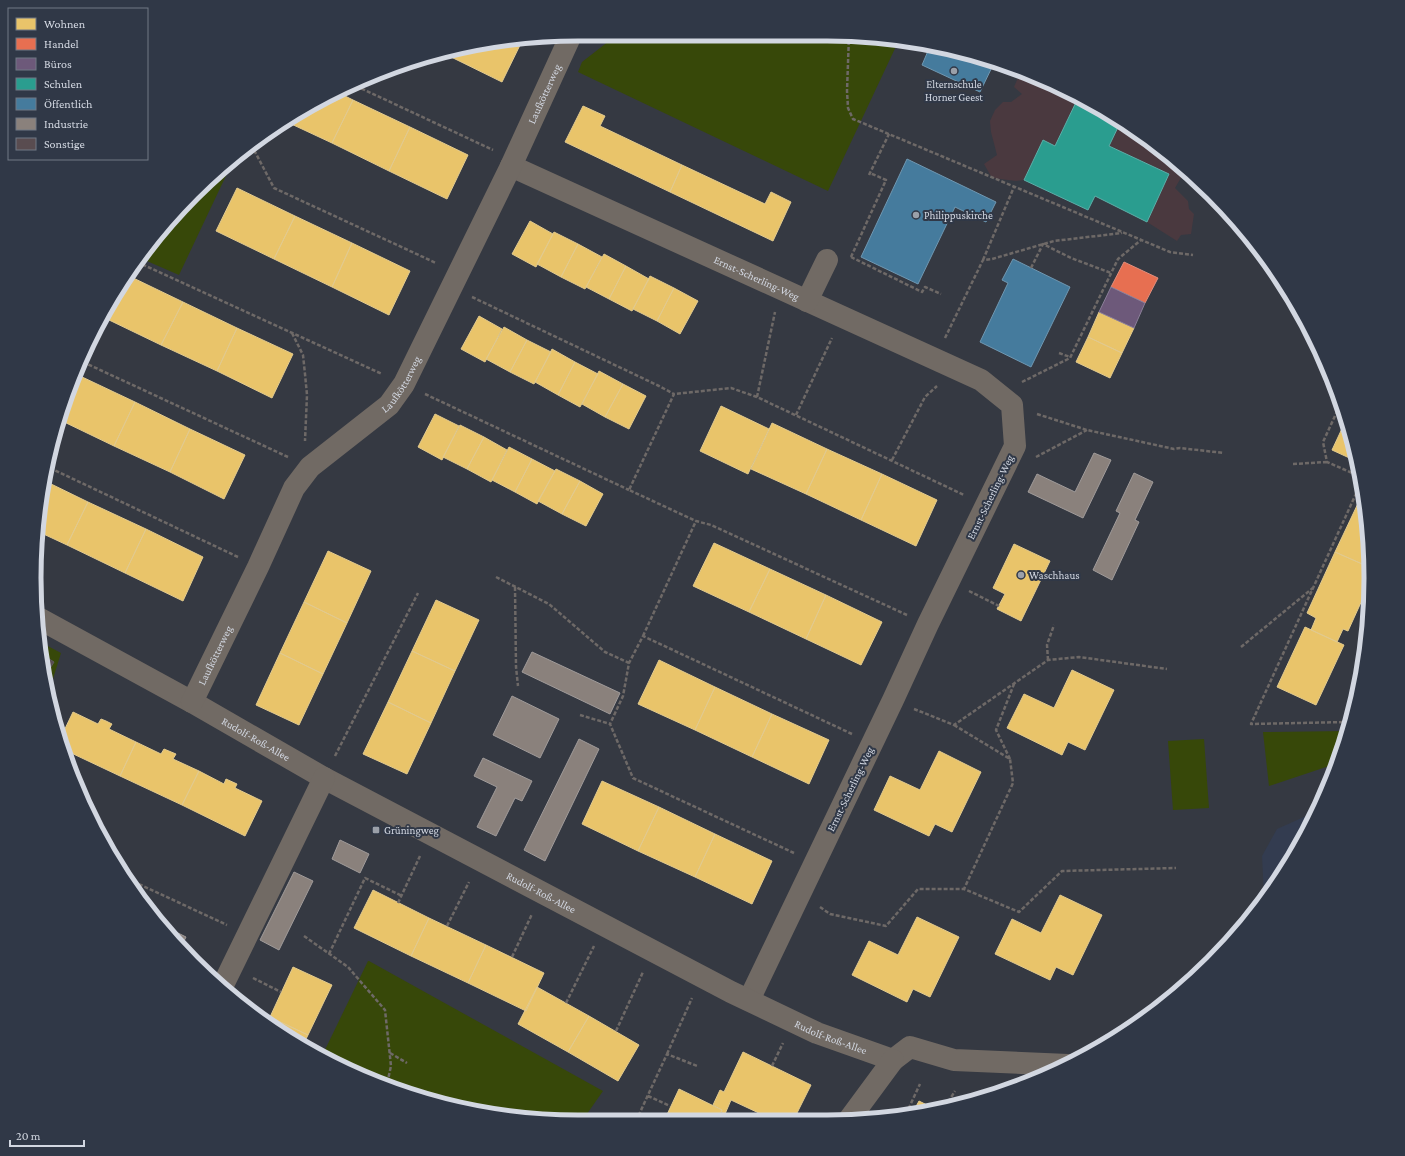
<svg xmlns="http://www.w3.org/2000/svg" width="1405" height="1156" font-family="'Crimson Pro',serif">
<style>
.built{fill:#333c50}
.education{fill:#4a393f}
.green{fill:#374809}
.homes{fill:#e9c46a;stroke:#e2ca8e}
.shops{fill:#e76f51;stroke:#e18e7c}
.offices{fill:#6d597a;stroke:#8b7f99}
.schools{fill:#2a9d8f;stroke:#5caea8}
.public{fill:#457b9d;stroke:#6f97b1}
.industry{fill:#8a817c;stroke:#a09b9a}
.building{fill:#594c50;stroke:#5e5b5e}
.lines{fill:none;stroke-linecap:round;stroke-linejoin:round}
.path{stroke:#6e6967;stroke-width:2.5;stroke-dasharray:4 2;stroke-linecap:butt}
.minor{stroke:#716a64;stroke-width:22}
.poi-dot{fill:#9ba0a9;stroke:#303847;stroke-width:1.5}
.labels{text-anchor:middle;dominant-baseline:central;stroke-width:4;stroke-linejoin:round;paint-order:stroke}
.poi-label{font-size:11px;fill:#d2d7e1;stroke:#303847;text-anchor:start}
.street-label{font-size:11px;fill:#d2d7e1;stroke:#303847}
.rim{fill:none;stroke:#d2d7e1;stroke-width:5}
</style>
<rect width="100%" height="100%" fill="#353942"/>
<!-- built -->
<path class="built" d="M 1315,812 L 1298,850 L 1264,897 L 1262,856 L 1277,829 Z"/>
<!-- education -->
<path class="education" d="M 1021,71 L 1035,75 L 1078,98 L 1055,146 L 1044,141 L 1024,180 L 1016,181 L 992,178 L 984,164 L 997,155 L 991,132 L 990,121 L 995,110 L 1003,102 L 1011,102 L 1022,94 L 1014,87 Z
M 1121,121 L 1129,126 L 1185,171 L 1175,188 L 1188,201 L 1189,209 L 1194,214 L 1191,234 L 1181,235 L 1177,241 L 1147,222 L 1169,174 L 1109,146 Z"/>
<!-- green -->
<path class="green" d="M 618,34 L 863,35 L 899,40 L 828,191 L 578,72 L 582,62 Z
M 232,163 L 179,275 L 140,258 L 193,193 Z
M 42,643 L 61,653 L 48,695 L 44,684 Z
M 1347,731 L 1342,753 L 1338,763 L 1269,786 L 1263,732 Z
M 1204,739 L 1209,808 L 1173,810 L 1168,741 Z
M 368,961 L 369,961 L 603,1091 L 582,1121 L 543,1121 L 437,1104 L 338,1066 L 322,1056 Z"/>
<!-- homes -->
<path class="homes" d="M 522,41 L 502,82 L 445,54 L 446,51 Z
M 339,93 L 353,100 L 332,143 L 287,122 L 306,107 Z
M 353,100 L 410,127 L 389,171 L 332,143 Z
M 583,106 L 605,116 L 600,126 L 682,165 L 670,192 L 565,142 Z
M 410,127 L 468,155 L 447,199 L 389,171 Z
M 682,165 L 765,204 L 771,192 L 791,202 L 773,241 L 670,192 Z
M 237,188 L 295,216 L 274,259 L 216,231 Z
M 295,216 L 352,243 L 332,287 L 274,259 Z
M 530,221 L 553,234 L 536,267 L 512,254 Z
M 554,232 L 578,244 L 561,277 L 537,264 Z
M 352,243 L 410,271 L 389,315 L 332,287 Z
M 578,244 L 602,257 L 585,289 L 561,277 Z
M 604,254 L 626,266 L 609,299 L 586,287 Z
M 626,266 L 649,279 L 632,311 L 609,299 Z
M 127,275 L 183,302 L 161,345 L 107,319 Z
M 650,276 L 674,288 L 657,321 L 633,309 Z
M 674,288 L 698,301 L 680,334 L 657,321 Z
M 183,302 L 237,328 L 217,371 L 161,345 Z
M 1099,312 L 1134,328 L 1122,353 L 1088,337 Z
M 479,316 L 502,329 L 485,362 L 461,349 Z
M 504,327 L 527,340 L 510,372 L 486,359 Z
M 237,328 L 293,354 L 272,398 L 217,371 Z
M 1088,337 L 1122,353 L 1110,378 L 1076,362 Z
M 527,340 L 551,352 L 534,384 L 510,372 Z
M 552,349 L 575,362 L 558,395 L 535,382 Z
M 575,362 L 598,374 L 580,407 L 558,395 Z
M 599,371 L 623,384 L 605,417 L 582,404 Z
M 80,376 L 135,402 L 114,446 L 60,420 Z
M 623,384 L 646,396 L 629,429 L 605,417 Z
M 135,402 L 190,429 L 170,472 L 114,446 Z
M 721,406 L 769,429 L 748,474 L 700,451 Z
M 435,414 L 459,426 L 442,460 L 418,447 Z
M 1346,420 L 1353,437 L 1356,461 L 1332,450 Z
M 772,423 L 827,449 L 806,494 L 751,469 Z
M 460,425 L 484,437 L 467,469 L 443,457 Z
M 190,429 L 245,455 L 224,499 L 170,472 Z
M 484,437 L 507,450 L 491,482 L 467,469 Z
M 509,447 L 532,459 L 515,492 L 492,480 Z
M 827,449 L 882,474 L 861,520 L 806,494 Z
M 532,459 L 555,471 L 537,504 L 515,492 Z
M 556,469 L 580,481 L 562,514 L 538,501 Z
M 882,474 L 937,500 L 916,546 L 861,520 Z
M 580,481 L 603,494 L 586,526 L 562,514 Z
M 47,482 L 88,502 L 67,545 L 37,531 Z
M 1362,495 L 1370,543 L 1369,567 L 1335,552 Z
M 88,502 L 146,529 L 125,573 L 67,545 Z
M 146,529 L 203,557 L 183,601 L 125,573 Z
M 714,543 L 770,569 L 749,612 L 693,586 Z
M 1014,544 L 1050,561 L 1021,621 L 997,609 L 1005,594 L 993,588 Z
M 328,551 L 371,571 L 347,623 L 304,602 Z
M 1335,552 L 1369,567 L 1368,587 L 1348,631 L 1343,629 L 1337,642 L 1311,630 L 1316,618 L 1307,613 Z
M 770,569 L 826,595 L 806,639 L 749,612 Z
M 826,595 L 882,622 L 861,665 L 806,639 Z
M 436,600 L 479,620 L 455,671 L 412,651 Z
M 304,602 L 347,623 L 323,674 L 280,653 Z
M 1305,627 L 1344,645 L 1316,705 L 1277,687 Z
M 412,651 L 455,671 L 431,723 L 388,702 Z
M 280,653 L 323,674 L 299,725 L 256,705 Z
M 659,660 L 715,687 L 695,730 L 638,704 Z
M 1072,670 L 1114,690 L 1085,750 L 1068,742 L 1062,755 L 1007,728 L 1024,694 L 1054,708 Z
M 715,687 L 772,714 L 752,757 L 695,730 Z
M 388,702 L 431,723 L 407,774 L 363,754 Z
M 73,712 L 98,724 L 101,719 L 106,721 L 112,724 L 109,729 L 136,742 L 120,776 L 67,751 L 62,735 Z
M 772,714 L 829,740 L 809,784 L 752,757 Z
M 136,742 L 161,754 L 164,749 L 176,754 L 173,759 L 199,771 L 182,805 L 120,776 Z
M 939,751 L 981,772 L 952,832 L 935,824 L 929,836 L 874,810 L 890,776 L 920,790 Z
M 199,771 L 224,784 L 226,779 L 237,784 L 235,788 L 262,801 L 245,836 L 182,805 Z
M 602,781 L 659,807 L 638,851 L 582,824 Z
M 659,807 L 715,834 L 695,877 L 638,851 Z
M 715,834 L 772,861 L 752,904 L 695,877 Z
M 373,890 L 429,918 L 411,956 L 354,928 Z
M 1060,895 L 1102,915 L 1073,975 L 1056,967 L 1050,980 L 995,954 L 1012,919 L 1041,933 Z
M 917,917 L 959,937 L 930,997 L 913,989 L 907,1002 L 852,975 L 869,941 L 898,955 Z
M 429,918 L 486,945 L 468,983 L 411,956 Z
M 486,945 L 544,973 L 526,1011 L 468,983 Z
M 293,967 L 332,985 L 308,1035 L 270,1017 Z
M 537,987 L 589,1016 L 568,1052 L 518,1024 Z
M 589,1016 L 639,1045 L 618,1081 L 568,1052 Z
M 270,1017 L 308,1035 L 303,1045 L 267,1022 Z
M 743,1052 L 811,1085 L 793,1121 L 776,1121 L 731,1100 L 725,1114 L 721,1112 L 722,1110 L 713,1105 L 720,1090 L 724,1092 Z
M 679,1089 L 722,1110 L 717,1121 L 664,1121 Z
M 919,1101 L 935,1109 L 913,1112 Z"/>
<!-- shops -->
<path class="shops" d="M 1124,262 L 1158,278 L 1145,303 L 1111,287 Z"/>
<!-- offices -->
<path class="offices" d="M 1111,287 L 1145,303 L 1134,328 L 1099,312 Z"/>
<!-- schools -->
<path class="schools" d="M 1078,98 L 1121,121 L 1109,146 L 1169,174 L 1147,222 L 1095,196 L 1088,210 L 1024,180 L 1043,140 L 1055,146 Z"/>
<!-- public -->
<path class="public" d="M 931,44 L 952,53 L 953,51 L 994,63 L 980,92 L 922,65 Z
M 907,159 L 996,202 L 986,222 L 955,207 L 918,284 L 861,257 Z
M 1013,259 L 1070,287 L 1031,367 L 980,342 L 1008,283 L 1002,280 Z"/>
<!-- industry -->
<path class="industry" d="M 1094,453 L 1111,460 L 1083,518 L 1028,492 L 1037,474 L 1075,492 Z
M 1134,473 L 1153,482 L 1135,520 L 1139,522 L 1112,580 L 1093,570 L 1120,513 L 1116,511 Z
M 532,652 L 620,693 L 610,714 L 522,672 Z
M 512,696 L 559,719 L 540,758 L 493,735 Z
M 579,739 L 599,749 L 545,861 L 524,850 Z
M 483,758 L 532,781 L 522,801 L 515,798 L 496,836 L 477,827 L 497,787 L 474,776 Z
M 340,840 L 369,854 L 360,873 L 332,859 Z
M 294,872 L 313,881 L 279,950 L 260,940 Z
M 168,928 L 186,937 L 182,945 L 167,930 Z"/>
<!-- building -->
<path class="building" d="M 43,655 L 54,662 L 44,678 Z"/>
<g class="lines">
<!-- path -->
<path class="path" d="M 849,35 L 847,91 L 848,108 L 853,119 L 1170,252 L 1193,255
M 356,86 L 493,150
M 245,153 L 253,148 L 274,188 L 436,263
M 869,175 L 889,134
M 851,257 L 886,180 L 870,173
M 851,257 L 922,292 L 925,287 L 941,294
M 983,260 L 1014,187
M 137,262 L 382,374
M 1031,268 L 1043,244 L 1071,258 L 1111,273
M 472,297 L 659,386 L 674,394
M 292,333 L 303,355 L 305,374 L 307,395 L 305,441
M 945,338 L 983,260 L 992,259 L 1054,241 L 1122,233
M 1059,353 L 1070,357
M 83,362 L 288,457
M 1022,382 L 1070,358 L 1118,259 L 1141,240
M 425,394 L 629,490
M 757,397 L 775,312
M 1340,405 L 1323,442 L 1327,462 L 1359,476
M 1037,414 L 1087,430 L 1174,449 L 1180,448 L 1224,453
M 796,415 L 832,338
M 1036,457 L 1087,430
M 892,460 L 925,397 L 937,386
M 1293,464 L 1327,462
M 50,468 L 238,557
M 496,577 L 549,604 L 605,652 L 629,663
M 515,587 L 516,667 L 518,686
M 969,591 L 999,606
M 907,615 L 711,525 L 696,521 L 629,490 L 674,394 L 731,388 L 757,397 L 964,495
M 643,636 L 696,521
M 1241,647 L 1314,587
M 1048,660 L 1047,645 L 1054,625
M 914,709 L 954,725 L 1048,660 L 1079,657 L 1167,669
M 580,715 L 610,724
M 1349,722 L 1251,724 L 1360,485
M 954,725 L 1010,759 L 1013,783 L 964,889 L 1019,912 L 1062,871 L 1176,868
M 335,756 L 418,593
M 1010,759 L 996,730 L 1014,684
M 794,853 L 633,778 L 610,724 L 623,696 L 629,663 L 643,636 L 852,734
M 128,879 L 227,925
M 398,903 L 420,856
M 820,907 L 830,914 L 886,926 L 918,889 L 964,889
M 447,926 L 469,882
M 304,936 L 348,967 L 385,1010 L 391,1066 L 387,1084
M 329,954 L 365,878 L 402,896
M 512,957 L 532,914
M 253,978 L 281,992
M 566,1003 L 594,946
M 616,1031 L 643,972
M 390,1053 L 407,1063
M 667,1054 L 692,998
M 772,1066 L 783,1043
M 648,1096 L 670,1106
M 945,1107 L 955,1091
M 906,1114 L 920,1084
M 636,1121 L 667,1054 L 697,1066"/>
<!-- minor -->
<g class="minor">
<path id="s1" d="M 511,166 L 981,380 L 1012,405 L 1015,446 L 928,624 L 893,700 L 749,1000"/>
<path d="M 807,301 L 827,260"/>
<path id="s2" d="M 40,619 L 192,702 L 324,778 L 731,992 L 817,1033 L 893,1060 L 910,1047 L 954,1060 L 1068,1065"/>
<path id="s3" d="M 192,702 L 258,567 L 294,488 L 310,467 L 389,405 L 404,384 L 511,166 L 571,35"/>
<path d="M 223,985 L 324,778"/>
<path d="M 848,1121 L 893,1060"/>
</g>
</g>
<!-- markers -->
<g class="poi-dot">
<circle cx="954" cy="71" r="4"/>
<circle cx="916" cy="215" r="4"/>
<circle cx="1021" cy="575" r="4"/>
<rect x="372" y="826" width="8" height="8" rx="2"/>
</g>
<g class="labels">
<!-- poi labels -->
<g class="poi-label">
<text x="954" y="84" text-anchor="middle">Elternschule<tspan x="954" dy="13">Horner Geest</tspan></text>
<text x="924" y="215">Philippuskirche</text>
<text x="1029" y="575">Waschhaus</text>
<text x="384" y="830">Grüningweg</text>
</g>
<!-- street labels -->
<g class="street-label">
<text stroke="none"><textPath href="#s3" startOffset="712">Laufkötterweg</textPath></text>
<text stroke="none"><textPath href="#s1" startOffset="270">Ernst-Scherling-Weg</textPath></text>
<text stroke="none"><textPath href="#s3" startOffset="388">Laufkötterweg</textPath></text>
<text transform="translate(990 497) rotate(-64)">Ernst-Scherling-Weg</text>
<text stroke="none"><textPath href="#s3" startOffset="52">Laufkötterweg</textPath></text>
<text stroke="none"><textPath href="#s2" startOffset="247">Rudolf-Roß-Allee</textPath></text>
<text transform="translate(850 789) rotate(-64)">Ernst-Scherling-Weg</text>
<text stroke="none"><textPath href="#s2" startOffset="571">Rudolf-Roß-Allee</textPath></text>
<text stroke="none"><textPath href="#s2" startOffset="895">Rudolf-Roß-Allee</textPath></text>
</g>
</g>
<!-- crop -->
<path d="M0 0H1405V1156H0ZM578 41H827A537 537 0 0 1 1364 578V578A537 537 0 0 1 827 1115H578A537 537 0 0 1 41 578V578A537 537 0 0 1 578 41Z" fill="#303847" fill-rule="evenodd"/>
<path class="rim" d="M578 41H827A537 537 0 0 1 1364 578V578A537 537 0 0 1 827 1115H578A537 537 0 0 1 41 578V578A537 537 0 0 1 578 41Z"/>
<!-- legend -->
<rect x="8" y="8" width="140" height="152" fill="#303847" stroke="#717885"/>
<rect x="16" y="18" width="20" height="12" fill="#e9c46a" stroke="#717885"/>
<text x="44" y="28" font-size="12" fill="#d2d7e1">Wohnen</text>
<rect x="16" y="38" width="20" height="12" fill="#e76f51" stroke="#717885"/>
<text x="44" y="48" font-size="12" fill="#d2d7e1">Handel</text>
<rect x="16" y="58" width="20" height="12" fill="#6d597a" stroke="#717885"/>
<text x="44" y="68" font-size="12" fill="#d2d7e1">Büros</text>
<rect x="16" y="78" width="20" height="12" fill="#2a9d8f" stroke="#717885"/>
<text x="44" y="88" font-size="12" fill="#d2d7e1">Schulen</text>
<rect x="16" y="98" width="20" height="12" fill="#457b9d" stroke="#717885"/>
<text x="44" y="108" font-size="12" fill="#d2d7e1">Öffentlich</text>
<rect x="16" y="118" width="20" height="12" fill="#8a817c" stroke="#717885"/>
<text x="44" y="128" font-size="12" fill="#d2d7e1">Industrie</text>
<rect x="16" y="138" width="20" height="12" fill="#594c50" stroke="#717885"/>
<text x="44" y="148" font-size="12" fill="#d2d7e1">Sonstige</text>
<!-- scale -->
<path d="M10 1140v6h74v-6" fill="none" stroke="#d2d7e1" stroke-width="2"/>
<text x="16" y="1140" font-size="12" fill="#d2d7e1" stroke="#303847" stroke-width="3" paint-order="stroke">20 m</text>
</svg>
